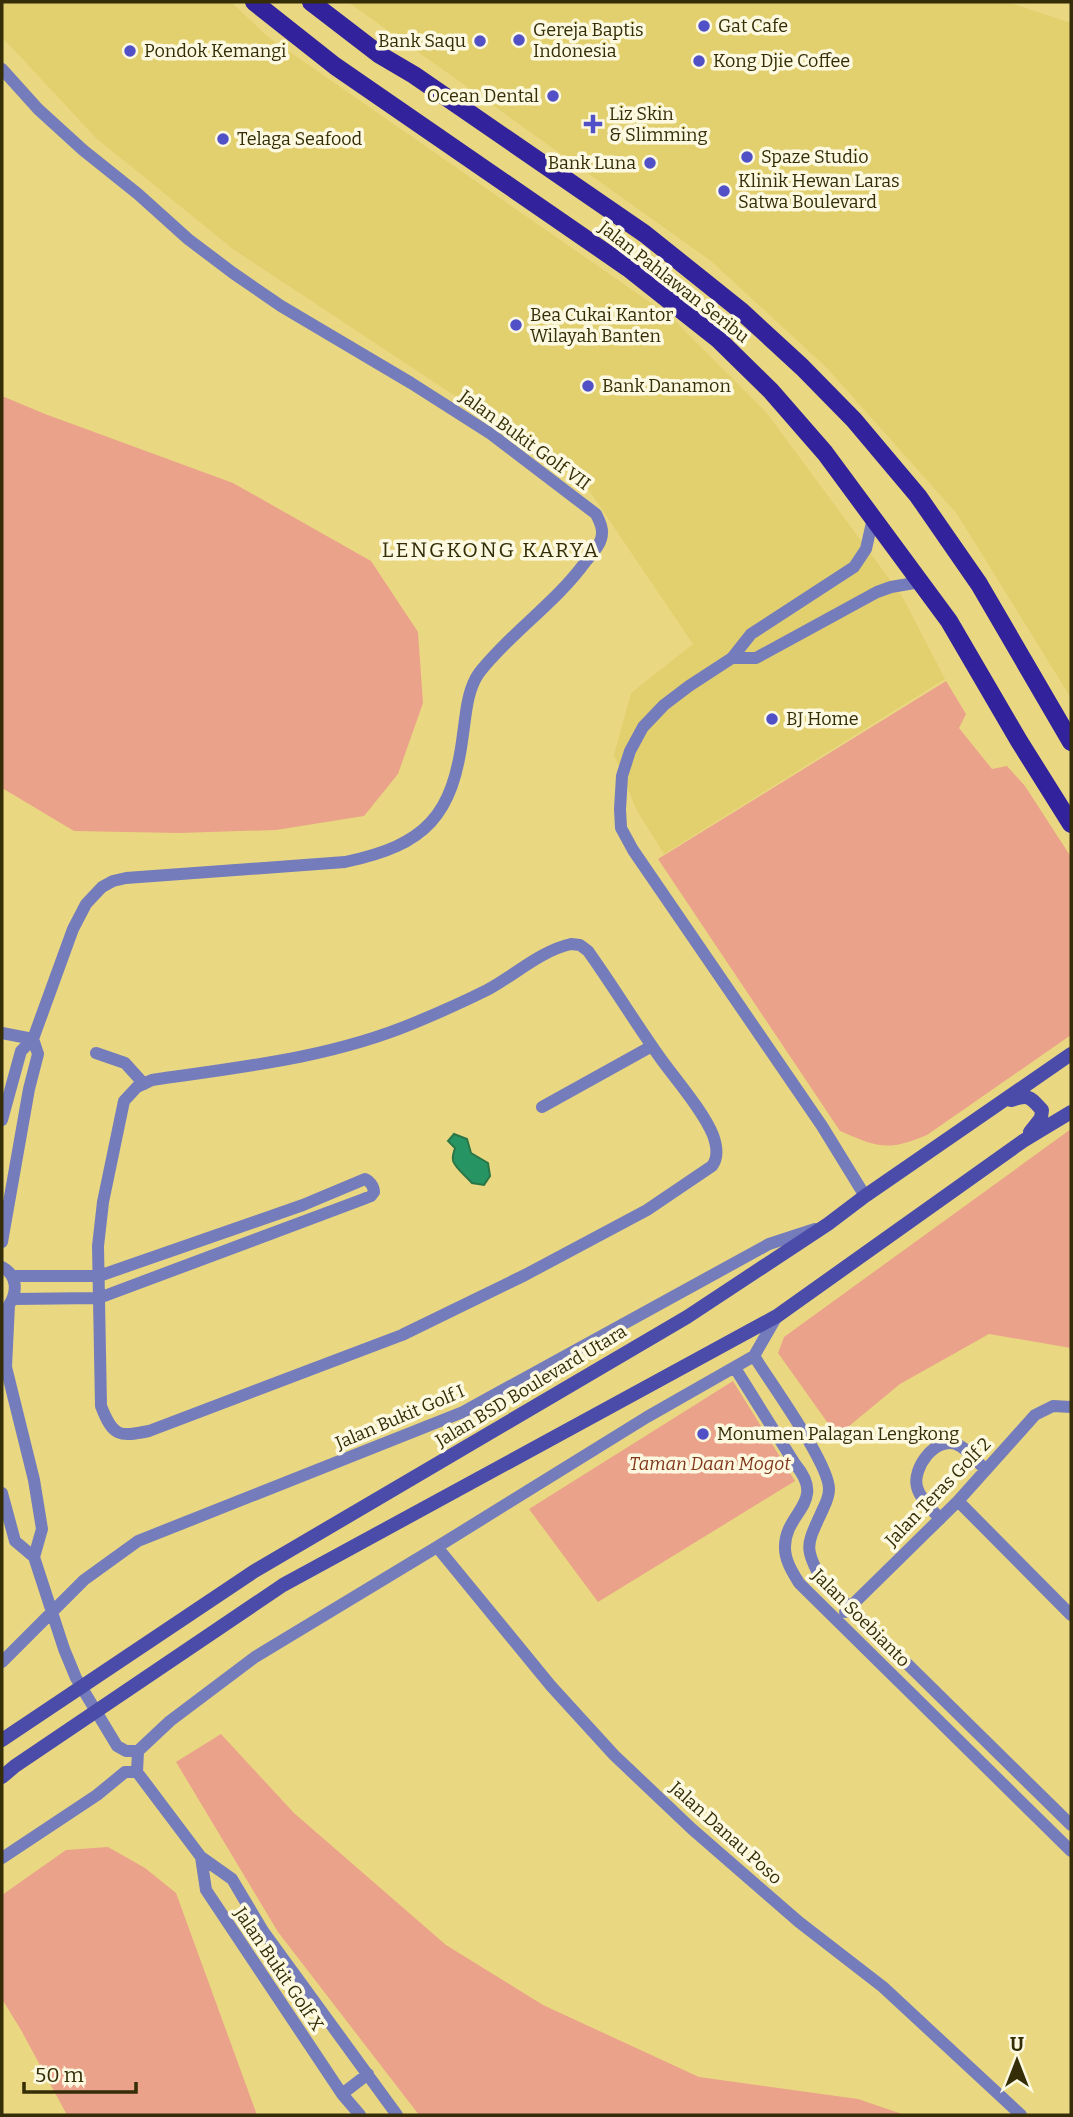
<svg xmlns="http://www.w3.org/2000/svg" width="1073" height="2117" font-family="Bitter,serif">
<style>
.built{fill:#e2cf6e}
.green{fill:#eba28a}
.water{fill:#279563;stroke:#2b7647;stroke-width:2}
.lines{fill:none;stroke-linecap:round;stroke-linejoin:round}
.minor{stroke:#757cbc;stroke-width:12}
.secondary{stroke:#4b4caa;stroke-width:14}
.primary{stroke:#32229b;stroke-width:18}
.poi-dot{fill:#5250c7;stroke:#fdf9e0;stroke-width:2.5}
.labels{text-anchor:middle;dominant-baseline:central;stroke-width:7;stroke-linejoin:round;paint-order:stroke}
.poi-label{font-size:18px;fill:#342d07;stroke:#fdf9e0;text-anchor:start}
.street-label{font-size:18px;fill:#342d07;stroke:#fdf9e0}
.park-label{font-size:18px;font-style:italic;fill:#81361c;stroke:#fdf9e0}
.quarter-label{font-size:21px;letter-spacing:2px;fill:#342d07;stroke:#fdf9e0}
</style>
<rect width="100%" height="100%" fill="#e9d881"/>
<!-- built -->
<path class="built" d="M 2,2 L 231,2 L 267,36 L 671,317 L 766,412 L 902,596 L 945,679 L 664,854 L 636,809 L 614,755 L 631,693 L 693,644 L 582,480 L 233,249 L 96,138 L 2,37 Z
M 348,2 L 1008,2 L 1071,23 L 1071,698 L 957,514 L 827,368 L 711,261 Z"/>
<!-- green -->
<path class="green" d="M 2,396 L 45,414 L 233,483 L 371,561 L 418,632 L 423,703 L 398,774 L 364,816 L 276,830 L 179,833 L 74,831 L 2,788 Z
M 946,681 L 966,714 L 959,728 L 992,769 L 1007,766 L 1025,786 L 1071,857 L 1071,1035 L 927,1135 C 887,1152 877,1147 840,1131 L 658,859 Z
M 1071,1129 L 1071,1348 L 989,1334 L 900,1384 L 837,1436 L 778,1353 L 784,1337 Z
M 733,1381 L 795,1481 L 598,1602 L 529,1509 Z
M 221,1734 L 294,1813 L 446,1945 L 543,2005 L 699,2077 L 858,2099 L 905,2115 L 419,2115 L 278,1932 L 176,1762 Z
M 108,1847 L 145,1868 L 176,1893 L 257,2115 L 67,2115 L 21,2030 L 2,1999 L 2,1895 L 66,1850 Z"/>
<!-- water -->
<path class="water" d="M 454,1134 L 467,1139 L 471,1153 L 488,1163 L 490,1176 L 484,1185 L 472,1183 C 467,1177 453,1166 453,1160 C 452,1156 454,1152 455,1148 L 448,1141 Z"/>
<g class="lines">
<!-- minor -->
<path class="minor" d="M 2,69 L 38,109 L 83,150 L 138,194 L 188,239 L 233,273 L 281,306 L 411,383 L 491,434 L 596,514 C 600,522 604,530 601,539 C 599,547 591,555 586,561 C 556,603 511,632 479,673 C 467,690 466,714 463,734 C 453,816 426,845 345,862 L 126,878 L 113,881 L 102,887 L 86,904 L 73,929 L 33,1039 L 21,1051 L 2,1120
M 732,658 L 756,658 L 877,592 L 891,587 L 920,582
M 571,944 L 580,945 L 588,951 C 613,986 636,1024 661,1059 C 677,1081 703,1111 713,1135 C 717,1146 719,1157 712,1166 L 647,1210 L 525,1275 L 402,1335 L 149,1431 C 119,1437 113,1437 101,1406 L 98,1246 L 103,1202 L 124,1101 L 137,1087 L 152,1080 C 241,1067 330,1058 414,1023 C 438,1013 463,1002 487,990 C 515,975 540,951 571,944 Z
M 2,1033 L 33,1039
M 96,1053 L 125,1063 L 144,1084
M 542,1107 L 652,1046
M 865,1196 L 822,1126 L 633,850 L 621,828 L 620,809 L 622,776 L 630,751 L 643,727 L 664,705 L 689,686 L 732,658 L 751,634 L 854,567 L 866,549 L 873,518
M 2,1242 L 29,1089 L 38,1054 L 33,1039
M 2,1267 C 17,1275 18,1291 9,1305
M 12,1276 L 99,1276 L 303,1205 L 365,1179 C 370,1181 374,1187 374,1192 L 371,1196 L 361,1200 L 99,1298 L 13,1299
M 9,1305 L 6,1367 L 34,1480 L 42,1529 L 34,1557
M 754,1356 C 770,1382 829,1463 829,1489 C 829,1496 826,1503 823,1509 C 808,1543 802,1546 822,1580 L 1071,1825
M 735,1368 L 795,1464 C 828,1503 784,1512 785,1548 C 785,1561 793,1573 799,1583 L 1071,1851
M 2,1493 L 15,1541 L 34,1557 L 64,1649 L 76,1678 L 117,1746 L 126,1751 L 138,1751
M 958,1501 L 1071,1615
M 940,1519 C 932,1509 920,1499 917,1487 C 912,1468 935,1437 956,1444 C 967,1448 977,1462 986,1470
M 437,1547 L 551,1686 L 614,1755 L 692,1829 L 799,1922 L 883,1987 L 1021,2115
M 845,1612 L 958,1501 L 1035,1415 L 1053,1406 L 1071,1407
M 2,1662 L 84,1580 L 138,1541 L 463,1412 L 769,1244 L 815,1229
M 138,1751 L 170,1721 L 255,1657 L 437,1547 L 647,1417 L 754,1356 L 777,1316
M 138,1751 L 137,1772 L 201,1857 L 232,1879 L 263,1931 L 397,2115
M 201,1857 L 206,1890 L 342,2094 L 360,2115
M 2,1858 L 97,1795 L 125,1772 L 137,1772
M 342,2094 L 368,2074"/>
<!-- secondary -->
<path class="secondary" d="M 1011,1100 C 1029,1094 1030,1097 1042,1110 L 1041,1118 L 1030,1132
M 2,1740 L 253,1572 L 687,1317 L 828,1224 L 865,1196 L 1071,1054
M 2,1777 L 15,1766 L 283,1585 L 777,1316 L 1023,1141 L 1071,1112"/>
<!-- primary -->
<path class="primary" d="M 254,2 L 335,66 L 628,268 L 719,340 L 771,391 L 825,453 L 949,621 L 1019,741 L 1071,824
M 311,2 L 380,55 L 414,75 L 645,234 L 740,310 L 802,367 L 854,420 L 918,496 L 979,584 L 1071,742"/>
</g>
<!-- markers -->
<g class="poi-dot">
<circle cx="704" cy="26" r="7"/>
<circle cx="519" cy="40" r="7"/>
<circle cx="480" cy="41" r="7"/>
<circle cx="130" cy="51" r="7"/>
<circle cx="699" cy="61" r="7"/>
<circle cx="553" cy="96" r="7"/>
<path d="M589.5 113.5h7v7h7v7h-7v7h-7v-7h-7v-7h7z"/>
<circle cx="223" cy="139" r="7"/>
<circle cx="747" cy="157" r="7"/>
<circle cx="650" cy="163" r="7"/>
<circle cx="724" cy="191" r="7"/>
<circle cx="516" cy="325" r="7"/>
<circle cx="588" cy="386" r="7"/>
<circle cx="772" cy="719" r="7"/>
<circle cx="703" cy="1434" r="7"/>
</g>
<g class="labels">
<!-- poi labels -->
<g class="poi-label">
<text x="718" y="26">Gat Cafe</text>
<text x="533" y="30">Gereja Baptis<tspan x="533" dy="21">Indonesia</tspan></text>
<text x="466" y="41" text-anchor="end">Bank Saqu</text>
<text x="144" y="51">Pondok Kemangi</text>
<text x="713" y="61">Kong Djie Coffee</text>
<text x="539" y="96" text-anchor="end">Ocean Dental</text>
<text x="609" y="114">Liz Skin<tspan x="609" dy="21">&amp; Slimming</tspan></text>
<text x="237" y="139">Telaga Seafood</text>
<text x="761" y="157">Spaze Studio</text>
<text x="636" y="163" text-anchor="end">Bank Luna</text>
<text x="738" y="181">Klinik Hewan Laras<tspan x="738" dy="21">Satwa Boulevard</tspan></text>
<text x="530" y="315">Bea Cukai Kantor<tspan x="530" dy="21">Wilayah Banten</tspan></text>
<text x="602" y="386">Bank Danamon</text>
<text x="786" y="719">BJ Home</text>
<text x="717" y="1434">Monumen Palagan Lengkong</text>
</g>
<!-- street labels -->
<g class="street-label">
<text transform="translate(674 282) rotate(38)">Jalan Pahlawan Seribu</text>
<text transform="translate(525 440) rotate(36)">Jalan Bukit Golf VII</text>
<text transform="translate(531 1386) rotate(-31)">Jalan BSD Boulevard Utara</text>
<text transform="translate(400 1417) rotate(-23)">Jalan Bukit Golf I</text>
<text transform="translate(938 1492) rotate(-46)">Jalan Teras Golf 2</text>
<text transform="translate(861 1618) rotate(45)">Jalan Soebianto</text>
<text transform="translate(726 1833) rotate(42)">Jalan Danau Poso</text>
<text transform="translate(279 1969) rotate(56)">Jalan Bukit Golf X</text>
</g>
<!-- park labels -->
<g class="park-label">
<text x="710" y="1464">Taman Daan Mogot</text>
</g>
<!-- quarter labels -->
<g class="quarter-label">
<text x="491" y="550">LENGKONG KARYA</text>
</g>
</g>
<!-- border -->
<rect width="1073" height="2117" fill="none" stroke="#342d07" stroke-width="7"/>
<!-- north arrow -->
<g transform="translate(1017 2061)" stroke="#fdf9e0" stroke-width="5" paint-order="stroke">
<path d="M0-5L12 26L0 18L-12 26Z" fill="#342d07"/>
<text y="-10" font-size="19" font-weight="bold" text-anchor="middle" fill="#342d07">U</text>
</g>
<!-- scale -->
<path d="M24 2082v10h112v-10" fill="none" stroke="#342d07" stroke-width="3.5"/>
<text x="35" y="2082" font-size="21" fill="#342d07" stroke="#fdf9e0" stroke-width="5" paint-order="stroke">50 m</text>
</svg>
